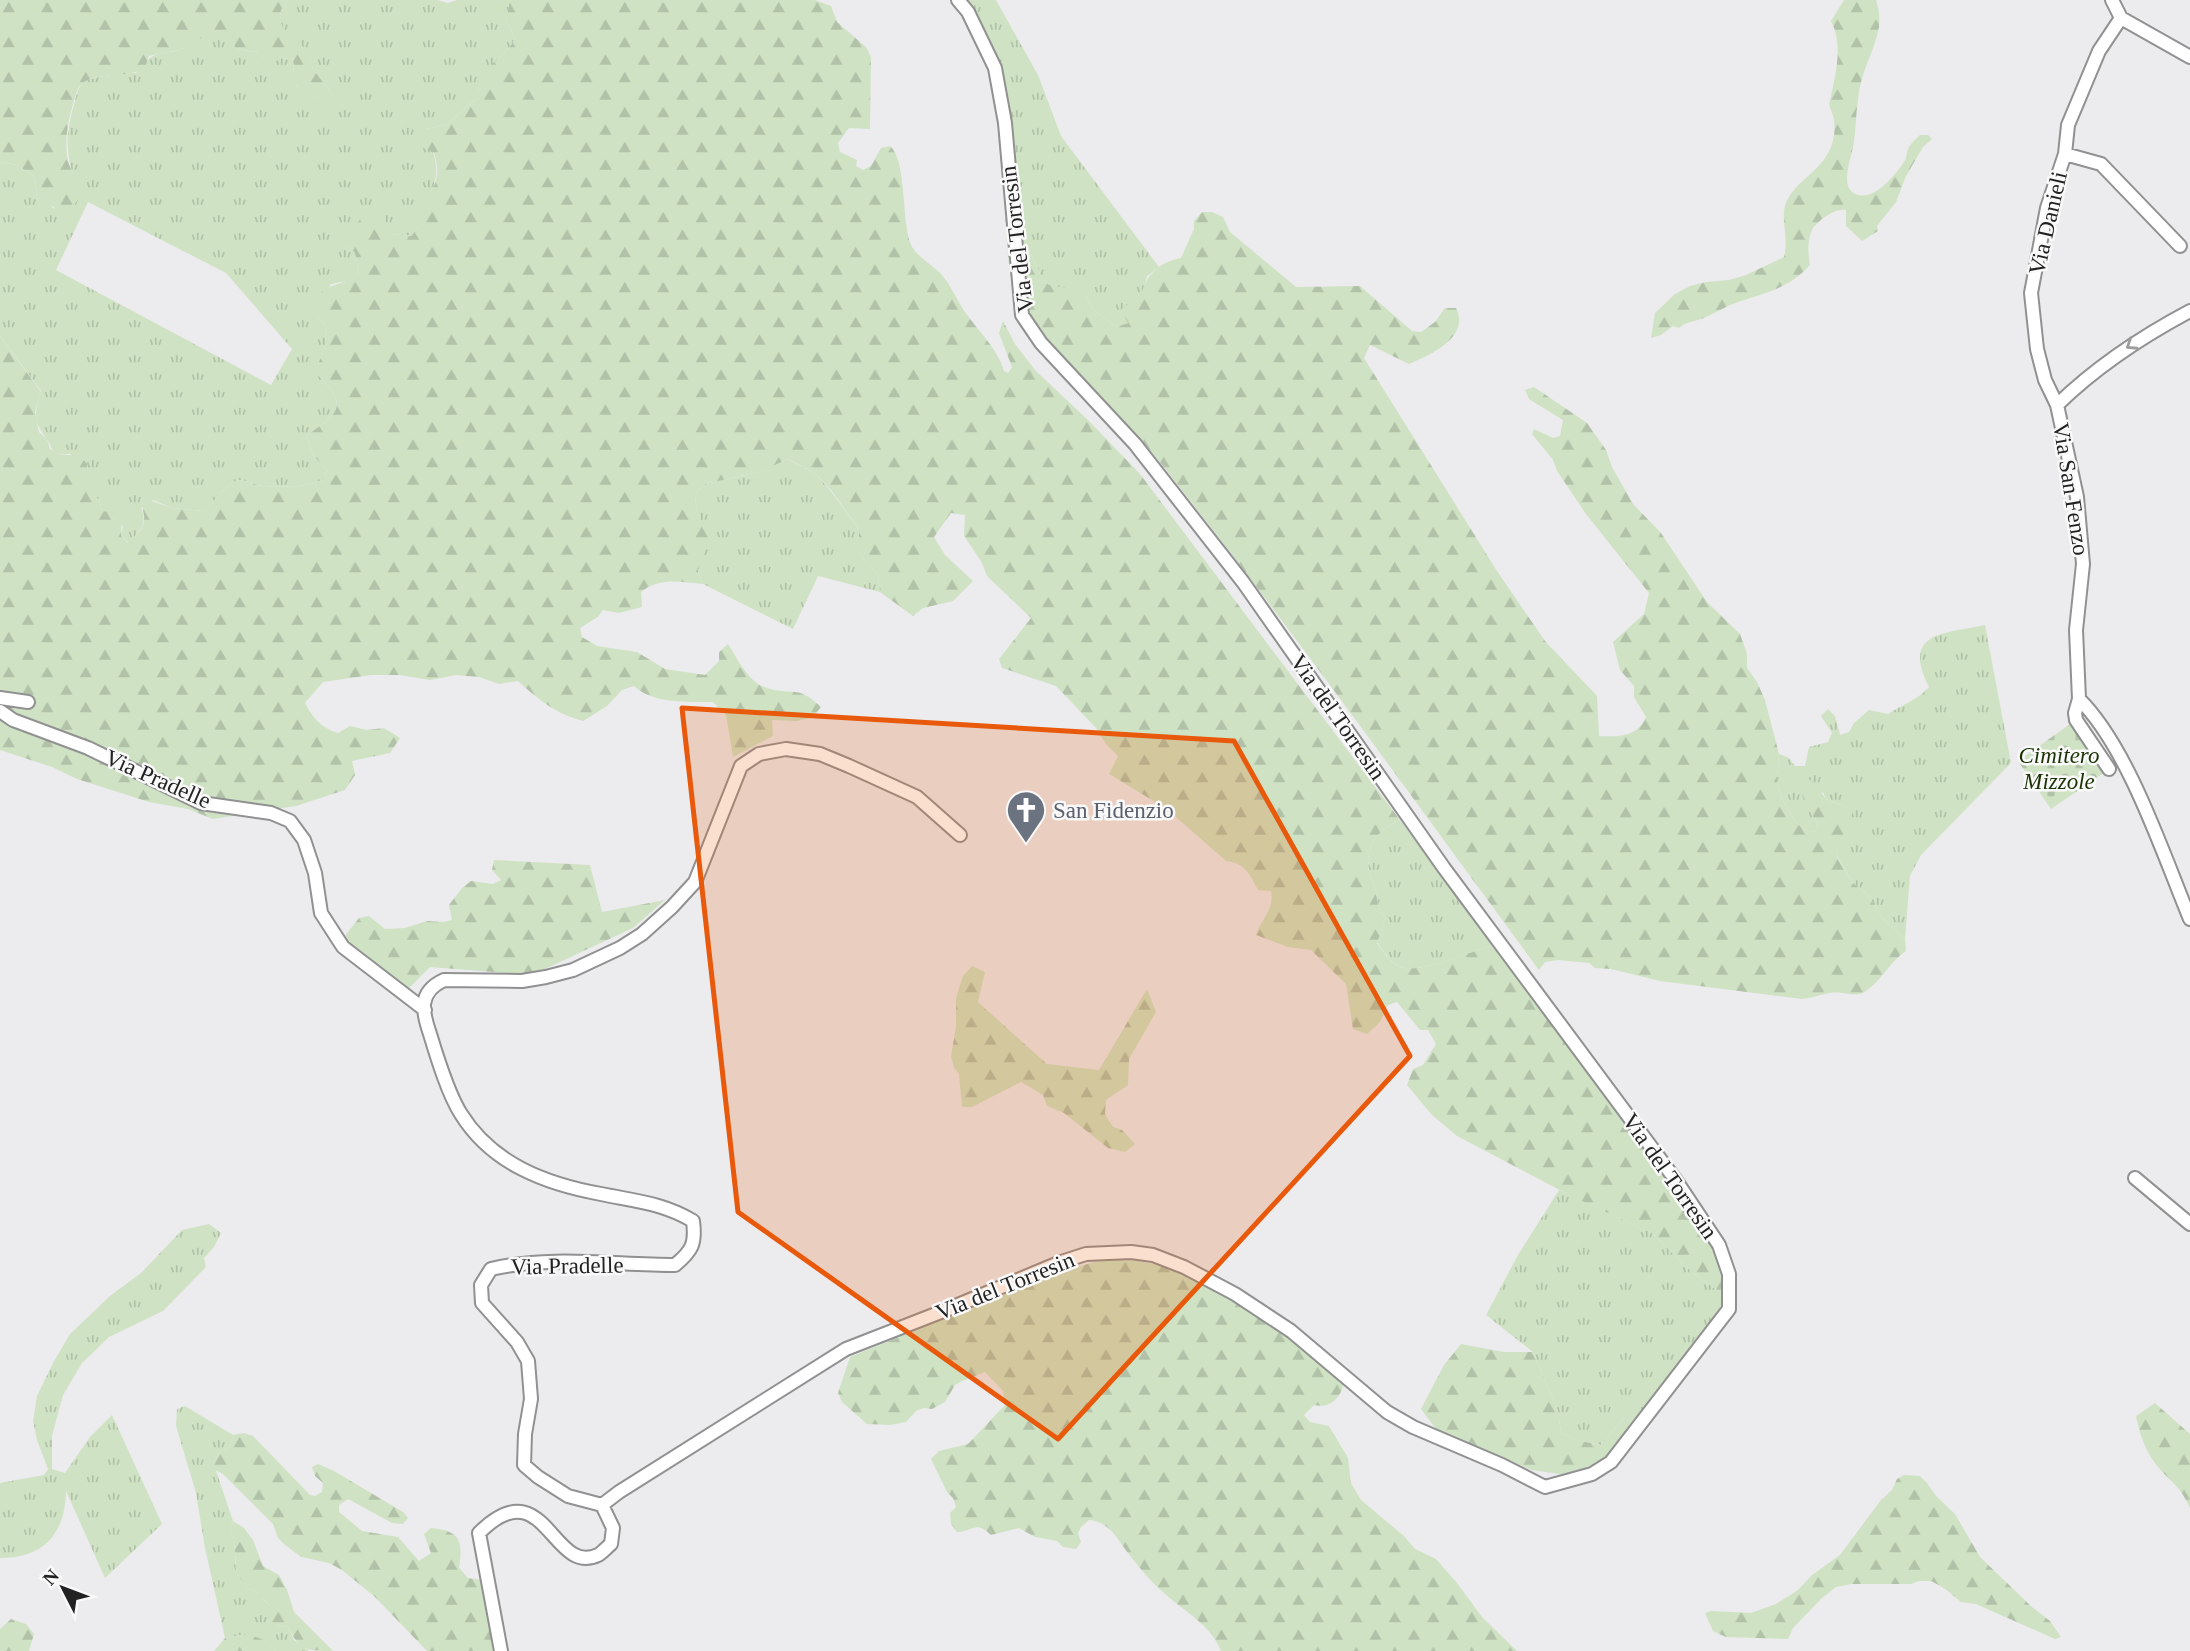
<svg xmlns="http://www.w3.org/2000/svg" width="2190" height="1651" font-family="Georgia,serif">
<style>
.grass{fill:url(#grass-tufts);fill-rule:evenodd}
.forest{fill:url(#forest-firs)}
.cemetery{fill:url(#cemetery-stones)}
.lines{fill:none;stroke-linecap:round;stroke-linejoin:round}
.street-casing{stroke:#919192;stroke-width:16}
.street{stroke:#fff;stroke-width:12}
.oneway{stroke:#9c9c9c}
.marked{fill:#e8590c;fill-opacity:0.2;stroke:#e8590c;stroke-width:5;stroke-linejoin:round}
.labels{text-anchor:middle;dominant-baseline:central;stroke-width:5;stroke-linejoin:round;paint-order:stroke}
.street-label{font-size:23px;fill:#222;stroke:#f9f9fa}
.park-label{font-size:23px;font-style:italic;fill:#1b3304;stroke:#f9f9fa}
.worship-label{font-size:23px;fill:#5b616d;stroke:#f9f9fa;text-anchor:start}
</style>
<defs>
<pattern id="grass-tufts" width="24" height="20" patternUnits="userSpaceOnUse" patternTransform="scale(1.75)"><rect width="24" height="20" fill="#cfe3c4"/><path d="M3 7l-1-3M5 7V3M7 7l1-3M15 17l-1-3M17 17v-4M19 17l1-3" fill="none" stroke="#b1c2a8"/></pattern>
<pattern id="forest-firs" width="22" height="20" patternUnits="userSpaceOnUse" patternTransform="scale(1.75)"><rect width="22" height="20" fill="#cfe3c4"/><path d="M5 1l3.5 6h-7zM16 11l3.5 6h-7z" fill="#b1c2a8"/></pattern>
<pattern id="cemetery-stones" width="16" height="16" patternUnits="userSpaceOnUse" patternTransform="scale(1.75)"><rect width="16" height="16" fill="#cfe3c4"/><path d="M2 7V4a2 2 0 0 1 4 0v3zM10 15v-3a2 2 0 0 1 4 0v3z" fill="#b1c2a8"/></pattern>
</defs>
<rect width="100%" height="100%" fill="#ecebed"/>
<!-- grass -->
<path class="grass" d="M 289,0 L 437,0 L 448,3 L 457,0 L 510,0 L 506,20 L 515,39 C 502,61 478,67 478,97 L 446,125 L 426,129 C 437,164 445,179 418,208 L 417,227 L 412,236 L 392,234 L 348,245 L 355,253 L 359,272 L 352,280 L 331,284 L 318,307 L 318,317 L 325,325 L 326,346 L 318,364 L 318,375 C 350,407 338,413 306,436 L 313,455 L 327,470 L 323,480 C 304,488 283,487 263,486 C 253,485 245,478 236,481 C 224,486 214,503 203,511 L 172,508 L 153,500 L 141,508 C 148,524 139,531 129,543 L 121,536 L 123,526 L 102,511 L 99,500 L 91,493 L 70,454 C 49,455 55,451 46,438 C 32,419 35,414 41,391 L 0,336 L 0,162 L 17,165 L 35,177 L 37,198 L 47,200 L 54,209 L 77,189 C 67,156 64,142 73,108 C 76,100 76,89 83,83 C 91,76 125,73 136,73 C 157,44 162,59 188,46 C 208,36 218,16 236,49 L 256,52 L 264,59 L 292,58 C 295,66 292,79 297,86 C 302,91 311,94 316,99 L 332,94 L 313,69 L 307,51 L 283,30 L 280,20 L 281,10 ZM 88,202 L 226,273 L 292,349 L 271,385 L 56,270 Z
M 965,0 L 996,0 L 1038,75 L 1061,136 L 1159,267 L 1147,276 L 1140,303 L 1125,306 L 1124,313 L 1128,323 L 1116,327 L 1093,309 L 1085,294 L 1049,285 L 1043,280 L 1027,246 L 1014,210 L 1004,197 L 994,78 Z
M 787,459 L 815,473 L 830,490 L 859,529 L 859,553 L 878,575 L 880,592 L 818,576 L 793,629 L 703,584 L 698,571 L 708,535 C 699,522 696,510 695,494 L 705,484 L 759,472 Z
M 1985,625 L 2011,763 L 1921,855 L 1910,876 L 1905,939 L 1883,919 L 1867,894 L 1853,883 L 1837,856 L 1836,852 L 1846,826 L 1848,808 L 1826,799 L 1823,792 L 1805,803 L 1818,824 L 1815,832 L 1805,830 L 1796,822 L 1781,797 L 1777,782 L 1779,754 L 1789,758 L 1795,766 L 1805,766 L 1809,747 L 1828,742 L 1832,733 L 1821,716 L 1828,709 L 1835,716 L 1840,735 L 1849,732 L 1854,723 L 1869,710 L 1888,714 C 1903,704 1918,700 1929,687 C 1901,632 1943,634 1985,625 Z
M 1400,820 L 1493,945 C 1471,952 1422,974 1400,967 C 1390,963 1383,950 1377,942 L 1385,918 C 1374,902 1379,904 1375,887 C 1374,882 1370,877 1369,872 C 1365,845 1378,830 1400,820 Z
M 1559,1190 L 1652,1233 L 1692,1272 L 1724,1295 L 1724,1306 L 1636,1426 L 1624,1418 L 1601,1445 L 1576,1440 L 1561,1433 L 1558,1411 L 1533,1352 L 1486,1315 L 1518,1255 Z
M 209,1224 L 221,1233 L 214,1247 L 204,1258 L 206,1267 L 163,1311 L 109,1337 L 82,1363 L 63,1395 L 52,1436 L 52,1469 L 65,1473 L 90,1437 L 112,1415 L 162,1524 L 105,1578 L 66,1491 C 65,1534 44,1558 0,1558 L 0,1483 L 44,1475 L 48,1469 L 37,1440 L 33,1421 L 37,1396 L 53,1363 L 70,1334 L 110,1296 L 141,1273 L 182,1230 Z
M 185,1406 L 233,1435 L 230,1447 L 219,1453 L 213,1462 L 233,1521 L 230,1527 L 235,1549 L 236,1572 L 247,1588 L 255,1591 L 270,1606 L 276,1625 L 288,1627 L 294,1640 L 309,1651 L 276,1651 C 263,1636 243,1634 225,1638 L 205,1548 L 196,1493 L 176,1426 L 177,1409 Z"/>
<!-- forest -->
<path class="forest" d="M 0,0 L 289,0 L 281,10 L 280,20 L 283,29 L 307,50 L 313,69 L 332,94 L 326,103 C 316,99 297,91 294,80 C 293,73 295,65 292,58 L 282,58 L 273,63 L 264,59 L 256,52 L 236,49 C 217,15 207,38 187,47 C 175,52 161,53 149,56 C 148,58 146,65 145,67 C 135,80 85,68 77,91 C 70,113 63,138 68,161 C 71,172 80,186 78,198 C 76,206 69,210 63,213 C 53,208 48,201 37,198 L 35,177 L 17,165 L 0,162 Z
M 510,0 L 815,0 L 831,6 L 837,22 L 866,47 L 871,57 L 870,129 L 849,128 L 838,143 L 840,152 L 857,160 L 856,166 L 863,170 L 871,166 L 881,148 L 890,146 C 907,160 901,220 911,245 C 917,257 933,265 942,275 C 951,286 957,300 965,312 C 978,331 998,349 1004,371 L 1008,373 L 1012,367 L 999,333 L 1003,321 L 1015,344 L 1035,370 L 1090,422 L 1140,474 L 1400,820 C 1378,830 1365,845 1369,872 C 1370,877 1374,882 1375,887 C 1379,904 1374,902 1385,918 L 1377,943 C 1383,951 1390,963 1400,967 C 1422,974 1470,952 1493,945 L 1694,1217 C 1709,1240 1725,1266 1724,1295 L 1692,1272 L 1652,1233 L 1571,1196 L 1457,1136 L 1432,1115 L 1407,1085 L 1413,1069 L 1423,1065 L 1436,1044 L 1428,1030 L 1420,1030 L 1397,1002 L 1388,1005 L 1380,1022 L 1367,1034 L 1353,1029 L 1346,984 L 1311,950 L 1288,947 L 1256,935 C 1261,919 1275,909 1271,891 L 1258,890 C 1250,874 1245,863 1226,861 L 1161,804 L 1157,803 L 1109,774 L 1118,756 L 1106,744 L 1096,728 L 1056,686 L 1002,668 L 999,659 L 1031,618 L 987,576 L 981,561 L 964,536 L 965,515 L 951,513 L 934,537 L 945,555 L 973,581 L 953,601 L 923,608 L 913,616 L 880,592 L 878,575 L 859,553 L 859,529 L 831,490 L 815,473 L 788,459 L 759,472 L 705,484 L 695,494 C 696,510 699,522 709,535 L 698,571 L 703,584 C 681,582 659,577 641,592 L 642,607 L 619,613 L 603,610 L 598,617 L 580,628 L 582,637 L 597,646 L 637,652 L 665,669 L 705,675 L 719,661 L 719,652 L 728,644 C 737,658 748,681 764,687 C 792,697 796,683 821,707 L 812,718 L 795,721 L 772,720 L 773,736 L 733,757 L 726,715 L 713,702 C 688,702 653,704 634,686 L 622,690 L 607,706 L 583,721 C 556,714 539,700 518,681 L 499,684 L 479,677 L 456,675 L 430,680 L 399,675 L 371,675 L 323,682 L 305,703 C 313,718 321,728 338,733 L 350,726 L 367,730 L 384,728 L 400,738 L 390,753 L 352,761 L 355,775 L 345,790 L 296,806 L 213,819 L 188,809 L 149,802 L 77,779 L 52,767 L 0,750 L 0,336 L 41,392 L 35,412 L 39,432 L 47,439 L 50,449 L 58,454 L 80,456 L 87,464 L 87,484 L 99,500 L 102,511 L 122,514 L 121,536 L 128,543 C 135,536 146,527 144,516 C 143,508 141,507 143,498 L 172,508 L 203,511 C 214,503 224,486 236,481 C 245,478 253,485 263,486 C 283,487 304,488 323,480 L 327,470 L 313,455 L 306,436 C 338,413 350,407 318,375 L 318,364 L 326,346 L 325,325 L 318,317 L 315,298 C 330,281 346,286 359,272 L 355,253 L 348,245 L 349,235 L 361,218 L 382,216 L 392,234 L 412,236 L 417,227 L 413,217 C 425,191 445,189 434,153 L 415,144 L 418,135 L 426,129 L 446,125 L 478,97 C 478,65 501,63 515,39 L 506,20 Z
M 1844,0 L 1876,0 C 1879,8 1880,18 1879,27 C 1876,43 1869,58 1864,72 C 1856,94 1857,119 1854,142 C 1852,154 1847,167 1847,179 C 1847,198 1866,199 1878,190 C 1887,184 1898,171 1904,162 C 1907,158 1906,152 1909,147 C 1911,143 1916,139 1920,135 L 1928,135 L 1932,139 L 1923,147 L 1906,176 L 1896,202 L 1877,226 L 1878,231 L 1862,241 L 1846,226 L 1846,210 C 1835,208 1818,220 1812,230 C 1807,240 1808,255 1810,265 C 1791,286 1770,292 1744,300 C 1730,304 1717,312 1704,318 C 1694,322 1687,321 1679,328 L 1673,326 L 1661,335 L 1651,338 L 1655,313 L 1675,294 L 1690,286 L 1706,282 L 1729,280 L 1746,275 L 1784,257 C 1789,238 1780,218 1786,203 C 1793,185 1814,174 1825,158 C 1833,147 1837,130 1833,116 C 1832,111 1828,107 1830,101 C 1835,75 1844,46 1831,21 Z
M 1004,197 L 1014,210 L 1027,246 L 1043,280 L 1049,285 L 1073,289 L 1085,294 L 1093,309 L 1116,327 L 1128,323 L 1121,310 L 1125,306 L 1140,302 C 1143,278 1156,263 1181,258 L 1194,229 L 1194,221 L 1202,212 L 1212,212 L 1223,217 L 1230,232 L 1296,287 L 1360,286 L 1412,331 L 1421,332 L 1435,322 L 1445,308 L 1456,308 C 1471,337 1430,355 1409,364 L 1370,345 L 1364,358 L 1497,571 L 1545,641 L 1597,696 L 1599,736 C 1618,737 1638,737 1646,717 L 1634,697 L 1634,686 L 1620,670 L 1613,642 L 1644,614 L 1649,593 L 1586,514 L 1557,471 L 1553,460 L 1532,434 L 1534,429 L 1553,438 L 1560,436 L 1563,420 L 1529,399 L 1525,390 L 1534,387 L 1587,423 L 1606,450 L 1612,467 L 1633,504 L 1661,533 L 1707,602 L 1740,634 L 1747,654 L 1747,668 L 1757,682 L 1765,700 L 1779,754 L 1777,782 L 1781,797 L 1796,822 L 1805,830 L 1815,832 L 1818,824 C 1810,811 1797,797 1803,781 L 1812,780 L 1826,799 L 1848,808 L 1853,812 L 1836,852 L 1837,857 L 1853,883 L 1867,894 L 1883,919 L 1905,939 L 1906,951 C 1890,961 1882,980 1866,991 C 1854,999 1841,990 1829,993 C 1819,995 1812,998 1802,999 L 1660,981 L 1611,969 L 1595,968 L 1589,963 L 1558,960 L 1545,962 L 1539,970 C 1412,798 1288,623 1155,456 C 1114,404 1051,367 1020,307 C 1006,280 1007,229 1004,197 Z
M 494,860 L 590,865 L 602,912 L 665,900 L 633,928 L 532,975 L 430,967 L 408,989 L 384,976 L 357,955 L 344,937 L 359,918 L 369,916 L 385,929 L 405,928 L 427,921 L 443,922 L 452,920 L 449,905 L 462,888 L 471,881 L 493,884 L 501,880 L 492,870 Z
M 972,966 L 985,972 L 978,1002 L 1047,1064 L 1099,1070 L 1147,989 L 1156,1012 L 1129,1059 L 1128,1085 L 1106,1100 L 1105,1114 L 1113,1127 L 1122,1130 L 1135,1144 L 1125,1152 L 1108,1148 L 1064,1113 L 1047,1106 L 1043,1095 L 1021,1082 L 972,1107 L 962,1107 L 959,1074 L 954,1068 L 951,1056 L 956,1027 L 956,998 L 963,976 Z
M 1121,1259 C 1209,1266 1279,1327 1345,1380 C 1341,1396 1333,1409 1314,1405 L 1304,1415 L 1310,1422 L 1329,1426 L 1348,1458 L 1351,1483 L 1361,1500 L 1404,1536 L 1415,1549 L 1436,1559 L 1457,1583 L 1482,1617 L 1517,1651 L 1221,1651 C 1210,1624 1185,1612 1165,1594 C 1150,1581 1137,1565 1125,1549 C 1115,1535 1108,1522 1089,1520 L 1081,1527 L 1078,1533 L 1081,1542 L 1076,1549 L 1063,1547 L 1057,1541 L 1035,1537 L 1019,1528 L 991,1535 C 975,1520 975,1531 957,1532 L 951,1524 L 950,1513 L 956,1507 L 953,1498 L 947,1492 L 931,1459 L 939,1451 L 968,1444 L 1005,1405 L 1003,1391 L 985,1372 L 962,1381 L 955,1385 L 945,1402 L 932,1409 L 924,1408 L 916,1411 L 906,1422 L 890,1425 L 867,1424 L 842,1402 L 838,1393 L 850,1357 L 1051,1275 L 1094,1262 Z
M 1461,1344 L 1504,1352 L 1533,1352 L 1558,1411 L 1561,1433 L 1576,1440 L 1601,1445 L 1624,1418 L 1636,1426 L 1624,1441 L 1599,1465 L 1590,1470 L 1566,1475 L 1532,1470 L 1436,1429 L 1421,1409 L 1444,1365 Z
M 2155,1403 L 2190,1434 L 2190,1508 C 2179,1483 2169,1482 2155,1463 C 2145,1450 2139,1432 2136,1416 Z
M 244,1433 L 253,1436 L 310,1495 L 315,1496 L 322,1492 L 323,1483 L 315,1476 L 312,1467 L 318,1464 L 334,1471 L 403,1512 L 408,1518 L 403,1524 L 392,1523 L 348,1499 L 339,1505 L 339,1512 L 362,1531 L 398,1537 L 419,1561 L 431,1553 L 424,1534 L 431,1528 C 461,1531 463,1541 459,1568 L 468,1578 L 483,1580 L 497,1651 L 427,1651 L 374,1596 L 342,1570 L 329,1563 L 301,1557 L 284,1544 L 278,1538 L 273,1524 L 223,1474 L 215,1470 L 213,1462 L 219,1453 L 230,1447 L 233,1435 Z
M 1904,1475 L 1920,1476 L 1927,1483 L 1936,1496 L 1955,1514 L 1980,1557 L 2032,1607 L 2050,1621 L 2061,1637 L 2055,1639 L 1976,1604 L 1961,1602 L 1944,1588 L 1931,1581 L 1919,1581 L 1911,1584 L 1851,1584 L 1836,1587 L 1822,1598 L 1793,1628 L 1788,1639 L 1726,1637 L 1713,1631 L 1705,1613 L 1711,1611 L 1751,1613 L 1776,1604 L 1798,1590 L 1812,1575 L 1840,1555 L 1881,1500 L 1892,1490 L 1897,1479 Z
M 233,1521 L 244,1528 L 253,1540 L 263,1566 L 279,1575 L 287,1590 L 294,1612 L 333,1651 C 307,1651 300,1651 288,1627 L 276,1625 L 270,1621 L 270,1606 L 255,1591 L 247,1588 L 236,1572 L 235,1549 L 230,1527 Z
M 11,1619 L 26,1624 L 34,1634 L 29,1651 L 0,1651 L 0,1629 Z
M 239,1635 C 256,1635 265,1639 276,1651 L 214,1651 L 225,1638 Z"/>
<!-- cemetery -->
<path class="cemetery" d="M 2073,722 L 2105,772 L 2051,809 L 2018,761 Z"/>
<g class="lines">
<!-- street casing -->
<g class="street-casing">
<path id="street" d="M 2112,0 L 2121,18 L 2190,57
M 2065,154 L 2101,164 L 2180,246
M 2057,405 C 2097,366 2141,337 2190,311
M 0,698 L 28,702
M 2079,699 C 2128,747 2163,854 2190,919
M 0,711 L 13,720 L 88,748 L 201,803 L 271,813 L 290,821 L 304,840 L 315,873 L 321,913 L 343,947 L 425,1010
M 2109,769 L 2076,720 L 2075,713 L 2079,699 L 2076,630 L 2083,564 L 2077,497 L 2057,405 L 2045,380 L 2037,349 L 2031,293 L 2047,208 L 2065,154 L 2068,125 L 2099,51 L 2121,18
M 2135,1178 L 2190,1224
M 602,1505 L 619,1492 L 846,1349 L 941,1312 L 1061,1262 L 1086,1254 L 1131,1252 L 1153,1255 L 1184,1267 L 1235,1294 L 1291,1331 L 1387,1412 L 1413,1427 L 1502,1465 L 1545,1487 L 1592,1474 L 1611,1462 L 1729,1309 L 1729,1274 L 1719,1245 L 1675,1179 L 1444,868 L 1243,582 L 1135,444 L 1041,343 L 1022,315 L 1005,123 L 995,68 L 968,12 L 958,0
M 501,1651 L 479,1533 C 545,1467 552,1577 598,1555 C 602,1553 607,1547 611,1544 L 613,1528 L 602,1505 L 568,1496 L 538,1477 L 524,1465 L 525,1434 L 531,1399 L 528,1361 L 517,1342 L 482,1303 L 481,1285 L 491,1269 C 551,1255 614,1265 675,1265 C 692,1251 696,1244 693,1221 C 663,1203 635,1201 601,1194 C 546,1184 492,1164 461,1114 C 448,1094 437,1057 430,1034 C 422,1011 418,992 444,980 L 522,981 L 546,977 L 573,970 L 620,948 L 642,934 L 672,907 L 695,882 L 741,766 L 759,754 L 786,749 L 820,754 L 849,766 L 917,797 L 960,835"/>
</g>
<!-- street -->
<use href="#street" class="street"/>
</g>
<!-- one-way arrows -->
<defs><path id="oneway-chevron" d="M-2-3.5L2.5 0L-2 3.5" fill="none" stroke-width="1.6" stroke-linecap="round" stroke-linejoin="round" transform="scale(1.75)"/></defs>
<use class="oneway" href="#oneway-chevron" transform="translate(2131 345) rotate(147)"/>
<!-- marked area -->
<path class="marked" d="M 682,708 L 1234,741 L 1410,1056 L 1058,1439 L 738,1212 Z"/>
<!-- icons -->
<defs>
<g id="church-pin" transform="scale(2.0125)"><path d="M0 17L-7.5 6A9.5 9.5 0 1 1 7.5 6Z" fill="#6b7280" stroke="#f9f9fa"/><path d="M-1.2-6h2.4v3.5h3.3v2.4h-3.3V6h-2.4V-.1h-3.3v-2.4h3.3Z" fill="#fff"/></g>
</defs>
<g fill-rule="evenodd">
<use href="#church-pin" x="1026" y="810"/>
</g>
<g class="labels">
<!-- street labels -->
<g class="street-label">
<text transform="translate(2048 223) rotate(-77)">Via Danieli</text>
<text transform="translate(1017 239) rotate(-97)">Via del Torresin</text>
<text transform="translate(2071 489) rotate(81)">Via San Fenzo</text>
<text transform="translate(1338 717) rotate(55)">Via del Torresin</text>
<text transform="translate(158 779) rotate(24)">Via Pradelle</text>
<text transform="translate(1670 1176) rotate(55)">Via del Torresin</text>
<text transform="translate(567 1266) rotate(-1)">Via Pradelle</text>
<text transform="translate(1005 1286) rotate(-22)">Via del Torresin</text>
</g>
<!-- park labels -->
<g class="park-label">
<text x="2059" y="755">Cimitero<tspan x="2059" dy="26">Mizzole</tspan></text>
</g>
<!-- worship labels -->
<g class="worship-label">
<text x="1053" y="810">San Fidenzio</text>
</g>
</g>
<!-- north arrow -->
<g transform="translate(63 1588) rotate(312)" stroke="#f9f9fa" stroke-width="5" paint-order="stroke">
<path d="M0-5L12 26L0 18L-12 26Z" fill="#222222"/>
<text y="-10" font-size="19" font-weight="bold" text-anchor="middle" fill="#222222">N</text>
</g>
</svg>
